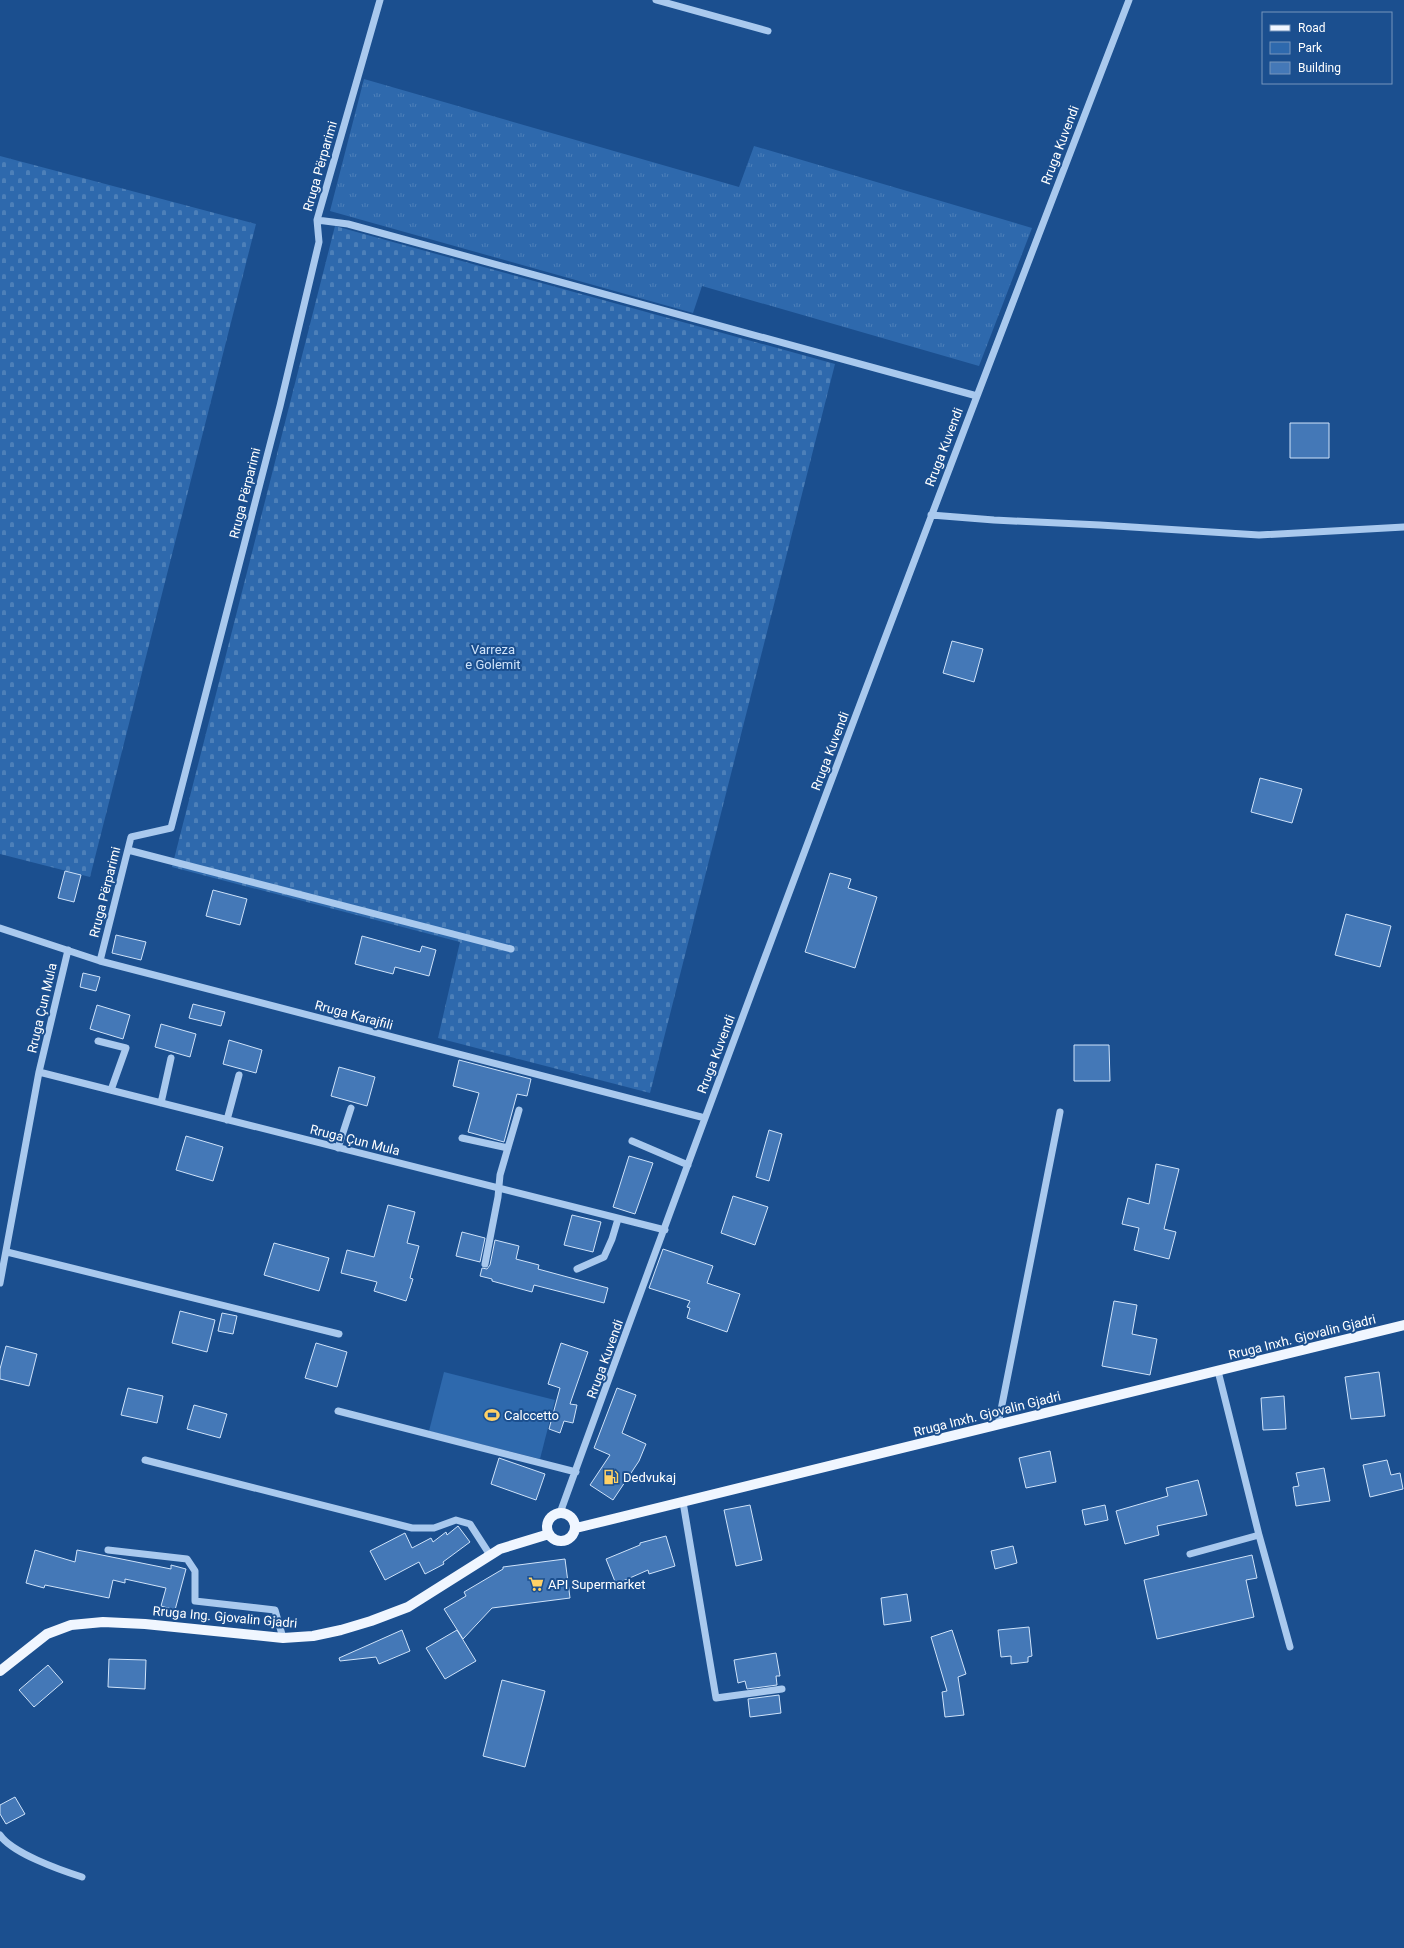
<svg xmlns="http://www.w3.org/2000/svg" width="1404" height="1948" font-family="Roboto,sans-serif">
<style>
.grass{fill:url(#grass-tufts)}
.cemetery{fill:url(#cemetery-stones)}
.green{fill:#2e69ad}
.building{fill:#4478b7;stroke:#cfe3fa}
.lines{fill:none;stroke-linecap:round;stroke-linejoin:round}
.minor{stroke:#a9c9ee;stroke-width:7}
.major{stroke:#f0f6ff;stroke-width:10}
.labels{text-anchor:middle;dominant-baseline:central;stroke-width:4;stroke-linejoin:round;paint-order:stroke}
.street-label{font-size:13px;fill:#fff;stroke:#1b4f8f}
.park-label{font-size:13px;fill:#cfe3fa;stroke:#1b4f8f}
.poi-label{font-size:13px;fill:#fff;stroke:#1b4f8f;text-anchor:start}
</style>
<defs>
<pattern id="grass-tufts" width="24" height="20" patternUnits="userSpaceOnUse"><rect width="24" height="20" fill="#2e69ad"/><path d="M3 7l-1-3M5 7V3M7 7l1-3M15 17l-1-3M17 17v-4M19 17l1-3" fill="none" stroke="#4d80b9"/></pattern>
<pattern id="cemetery-stones" width="16" height="16" patternUnits="userSpaceOnUse"><rect width="16" height="16" fill="#2e69ad"/><path d="M2 7V4a2 2 0 0 1 4 0v3zM10 15v-3a2 2 0 0 1 4 0v3z" fill="#4d80b9"/></pattern>
</defs>
<rect width="100%" height="100%" fill="#1b4f8f"/>
<!-- grass -->
<path class="grass" d="M 364,79 L 739,187 L 754,146 L 1032,228 L 979,366 L 702,286 L 693,313 L 330,211 Z"/>
<!-- cemetery -->
<path class="cemetery" d="M 0,156 L 256,224 L 90,877 L 0,854 Z
M 335,226 L 835,364 L 650,1093 L 438,1038 L 460,942 L 172,867 Z"/>
<!-- green -->
<path class="green" d="M 444,1372 L 555,1400 L 540,1459 L 429,1431 Z"/>
<!-- building -->
<path class="building" d="M 1290,423 L 1329,423 L 1329,458 L 1290,458 Z
M 952,641 L 983,649 L 974,682 L 943,673 Z
M 1260,778 L 1302,789 L 1292,823 L 1251,812 Z
M 65,871 L 81,875 L 74,902 L 58,898 Z
M 830,873 L 851,879 L 848,888 L 877,897 L 855,968 L 805,952 Z
M 213,890 L 247,899 L 240,925 L 206,916 Z
M 1346,914 L 1391,926 L 1380,967 L 1335,955 Z
M 116,935 L 146,942 L 141,960 L 112,953 Z
M 362,936 L 420,952 L 422,946 L 436,950 L 429,976 L 395,967 L 393,974 L 355,964 Z
M 83,973 L 100,977 L 96,991 L 80,987 Z
M 193,1004 L 225,1012 L 221,1026 L 189,1018 Z
M 97,1005 L 130,1015 L 123,1039 L 90,1029 Z
M 161,1024 L 196,1034 L 190,1057 L 155,1047 Z
M 229,1040 L 262,1050 L 256,1073 L 223,1064 Z
M 1074,1045 L 1109,1045 L 1110,1081 L 1074,1081 Z
M 459,1060 L 531,1079 L 527,1096 L 517,1094 L 504,1142 L 468,1132 L 479,1093 L 453,1086 Z
M 339,1067 L 375,1077 L 367,1106 L 331,1096 Z
M 769,1130 L 782,1134 L 769,1181 L 756,1177 Z
M 186,1136 L 223,1147 L 213,1181 L 176,1170 Z
M 629,1156 L 653,1163 L 635,1214 L 613,1207 Z
M 1156,1164 L 1179,1169 L 1164,1229 L 1176,1232 L 1169,1259 L 1134,1250 L 1139,1228 L 1122,1224 L 1128,1198 L 1149,1204 Z
M 733,1196 L 768,1207 L 755,1245 L 721,1233 Z
M 388,1205 L 415,1212 L 407,1243 L 419,1246 L 410,1278 L 413,1279 L 406,1301 L 374,1291 L 377,1282 L 341,1273 L 347,1250 L 374,1257 Z
M 572,1215 L 601,1222 L 593,1252 L 564,1245 Z
M 462,1232 L 485,1238 L 480,1262 L 456,1256 Z
M 495,1240 L 519,1246 L 516,1259 L 539,1265 L 538,1269 L 608,1288 L 604,1303 L 534,1285 L 532,1292 L 492,1281 L 492,1279 L 480,1276 L 482,1268 L 487,1269 L 490,1265 Z
M 274,1243 L 329,1258 L 319,1291 L 264,1275 Z
M 663,1249 L 713,1266 L 707,1283 L 740,1294 L 727,1332 L 687,1318 L 690,1308 L 687,1307 L 690,1301 L 649,1288 Z
M 1114,1301 L 1137,1305 L 1132,1334 L 1157,1339 L 1150,1375 L 1102,1366 Z
M 180,1311 L 215,1320 L 207,1352 L 172,1343 Z
M 222,1313 L 237,1316 L 233,1334 L 218,1331 Z
M 316,1343 L 347,1352 L 337,1387 L 305,1378 Z
M 561,1343 L 588,1352 L 570,1404 L 577,1405 L 573,1423 L 564,1421 L 560,1433 L 549,1429 L 560,1388 L 548,1384 Z
M 6,1346 L 37,1354 L 29,1386 L 0,1379 L 0,1369 Z
M 1379,1372 L 1385,1416 L 1351,1419 L 1345,1377 Z
M 128,1388 L 163,1396 L 157,1423 L 121,1415 Z
M 617,1388 L 636,1395 L 622,1433 L 646,1444 L 639,1461 L 613,1500 L 590,1485 L 610,1455 L 594,1448 Z
M 1284,1396 L 1286,1429 L 1263,1430 L 1261,1398 Z
M 194,1405 L 227,1414 L 220,1438 L 187,1429 Z
M 1050,1451 L 1056,1482 L 1026,1488 L 1019,1458 Z
M 499,1458 L 545,1474 L 536,1500 L 491,1484 Z
M 1387,1460 L 1391,1475 L 1400,1473 L 1403,1489 L 1370,1497 L 1363,1465 Z
M 1324,1468 L 1330,1501 L 1296,1506 L 1293,1487 L 1299,1486 L 1296,1473 Z
M 1198,1480 L 1207,1515 L 1157,1526 L 1159,1535 L 1125,1544 L 1116,1511 L 1168,1496 L 1166,1488 Z
M 750,1505 L 762,1560 L 736,1566 L 724,1510 Z
M 1105,1505 L 1108,1520 L 1085,1525 L 1082,1510 Z
M 458,1526 L 470,1542 L 443,1562 L 444,1564 L 425,1574 L 419,1562 L 385,1580 L 370,1551 L 405,1533 L 412,1548 L 431,1538 L 433,1542 L 446,1532 L 447,1535 Z
M 666,1536 L 675,1566 L 649,1574 L 648,1570 L 616,1584 L 606,1559 L 640,1545 L 640,1543 Z
M 1013,1546 L 1017,1563 L 995,1569 L 991,1551 Z
M 35,1550 L 75,1562 L 77,1550 L 171,1569 L 171,1565 L 186,1569 L 175,1610 L 161,1606 L 166,1588 L 125,1579 L 125,1583 L 113,1580 L 109,1598 L 45,1585 L 44,1588 L 26,1583 Z
M 1252,1555 L 1257,1578 L 1246,1580 L 1254,1617 L 1157,1639 L 1144,1580 Z
M 565,1559 L 570,1598 L 492,1608 L 463,1639 L 444,1609 L 466,1596 L 464,1592 L 503,1569 L 503,1567 Z
M 907,1594 L 911,1621 L 884,1625 L 881,1598 Z
M 1029,1627 L 1032,1656 L 1028,1657 L 1028,1662 L 1011,1664 L 1011,1656 L 1001,1657 L 998,1630 Z
M 402,1630 L 410,1651 L 379,1664 L 376,1657 L 340,1661 L 339,1658 Z
M 457,1630 L 476,1661 L 445,1679 L 426,1648 Z
M 952,1630 L 966,1674 L 958,1677 L 964,1715 L 945,1717 L 942,1692 L 947,1691 L 931,1637 Z
M 776,1653 L 780,1676 L 776,1676 L 777,1685 L 747,1689 L 745,1681 L 738,1683 L 734,1660 Z
M 109,1659 L 146,1660 L 145,1689 L 108,1687 Z
M 48,1665 L 63,1682 L 34,1707 L 19,1690 Z
M 502,1680 L 545,1691 L 525,1767 L 483,1756 Z
M 779,1695 L 781,1713 L 750,1717 L 748,1699 Z
M 15,1797 L 25,1814 L 6,1824 L 0,1814 L 0,1805 Z"/>
<g class="lines">
<!-- minor -->
<path class="minor" d="M 656,0 L 768,31
M 317,220 L 348,224 L 977,396
M 931,515 L 994,520 L 1100,525 L 1259,535 L 1404,527
M 128,850 L 511,949
M 0,928 L 100,961 L 705,1118
M 100,961 L 131,837 L 171,828 L 280,406 L 319,242 L 317,220 L 380,0
M 98,1041 L 126,1048 L 111,1090
M 39,1072 L 665,1230
M 161,1103 L 171,1058
M 227,1120 L 239,1075
M 462,1138 L 508,1148
M 632,1141 L 688,1165
M 338,1148 L 351,1108
M 7,1252 L 339,1334
M 485,1264 L 498,1197 L 500,1175 L 519,1110
M 577,1269 L 604,1257 L 612,1239 L 618,1219
M 0,1283 L 39,1072 L 68,950
M 1218,1371 L 1259,1535 L 1290,1647
M 338,1411 L 576,1472
M 998,1425 L 1060,1112
M 145,1460 L 412,1528 L 434,1528 L 456,1520 L 470,1524 L 490,1555
M 683,1502 L 716,1698 L 782,1689
M 560,1513 C 744,1006 935,503 1129,0
M 108,1550 L 187,1559 L 195,1571 L 195,1601 L 275,1610 L 283,1638
M 1190,1554 L 1259,1535
M 0,1835 C 12,1853 60,1870 82,1877"/>
<!-- major -->
<path class="major" d="M547 1527a14 14 0 1 1 28 0a14 14 0 1 1-28 0Z
M 576,1528 L 1404,1325
M 0,1671 L 47,1634 L 71,1625 L 103,1622 L 145,1624 L 283,1638 L 313,1636 L 341,1630 L 371,1621 L 408,1607 L 500,1549 L 549,1534"/>
</g>
<!-- icons -->
<defs>
<g id="stadium-bare" transform="scale(1.2)"><path d="M0-5a6.5 5 0 1 0 0 10a6.5 5 0 1 0 0-10ZM-3.5-1.8h7v3.6h-7Z" fill="#ffd166" stroke="#1b4f8f" stroke-width="2.5" paint-order="stroke"/></g>
<g id="fuel-bare" transform="scale(1.2)"><path d="M-5.5-6h7V0h2V4h1.3V-2.5L3-4.5l.8-.8L6-3V5H2.5V1h-1V6h-7ZM-4.2-4.7v3.2H.2V-4.7Z" fill="#ffd166" stroke="#1b4f8f" stroke-width="2.5" paint-order="stroke"/></g>
<g id="supermarket-bare" transform="scale(1.2)"><path d="M-6-5.5h2.5l.6 2H6L4.5 2H-2.5L-4.4-4H-6ZM-1.5 3.2a1.3 1.3 0 1 0 .1 0ZM3 3.2a1.3 1.3 0 1 0 .1 0Z" fill="#ffd166" stroke="#1b4f8f" stroke-width="2.5" paint-order="stroke"/></g>
</defs>
<g fill-rule="evenodd">
<use href="#stadium-bare" x="492" y="1415"/>
<use href="#fuel-bare" x="611" y="1477"/>
<use href="#supermarket-bare" x="536" y="1584"/>
</g>
<g class="labels">
<!-- street labels -->
<g class="street-label">
<text transform="translate(1060 145) rotate(-69)">Rruga Kuvendi</text>
<text transform="translate(320 166) rotate(-74)">Rruga Përparimi</text>
<text transform="translate(944 447) rotate(-69)">Rruga Kuvendi</text>
<text transform="translate(245 493) rotate(-76)">Rruga Përparimi</text>
<text transform="translate(830 751) rotate(-69)">Rruga Kuvendi</text>
<text transform="translate(105 892) rotate(-76)">Rruga Përparimi</text>
<text transform="translate(42 1008) rotate(-77)">Rruga Çun Mula</text>
<text transform="translate(354 1015) rotate(15)">Rruga Karajfili</text>
<text transform="translate(716 1054) rotate(-69)">Rruga Kuvendi</text>
<text transform="translate(355 1140) rotate(14)">Rruga Çun Mula</text>
<text transform="translate(1302 1337) rotate(-14)">Rruga Inxh. Gjovalin Gjadri</text>
<text transform="translate(605 1359) rotate(-70)">Rruga Kuvendi</text>
<text transform="translate(987 1414) rotate(-14)">Rruga Inxh. Gjovalin Gjadri</text>
<text transform="translate(225 1617) rotate(5)">Rruga Ing. Gjovalin Gjadri</text>
</g>
<!-- park labels -->
<g class="park-label">
<text x="493" y="649">Varreza<tspan x="493" dy="15">e Golemit</tspan></text>
</g>
<!-- poi labels -->
<g class="poi-label">
<text x="504" y="1415">Calccetto</text>
<text x="623" y="1477">Dedvukaj</text>
<text x="548" y="1584">API Supermarket</text>
</g>
</g>
<!-- legend -->
<rect x="1262" y="12" width="130" height="72" fill="#1b4f8f" stroke="#7695bc"/>
<rect x="1270" y="25" width="20" height="6" fill="#f0f6ff" stroke="#7695bc"/>
<text x="1298" y="32" font-size="12" fill="#ffffff">Road</text>
<rect x="1270" y="42" width="20" height="12" fill="#2e69ad" stroke="#7695bc"/>
<text x="1298" y="52" font-size="12" fill="#ffffff">Park</text>
<rect x="1270" y="62" width="20" height="12" fill="#4478b7" stroke="#7695bc"/>
<text x="1298" y="72" font-size="12" fill="#ffffff">Building</text>
</svg>
